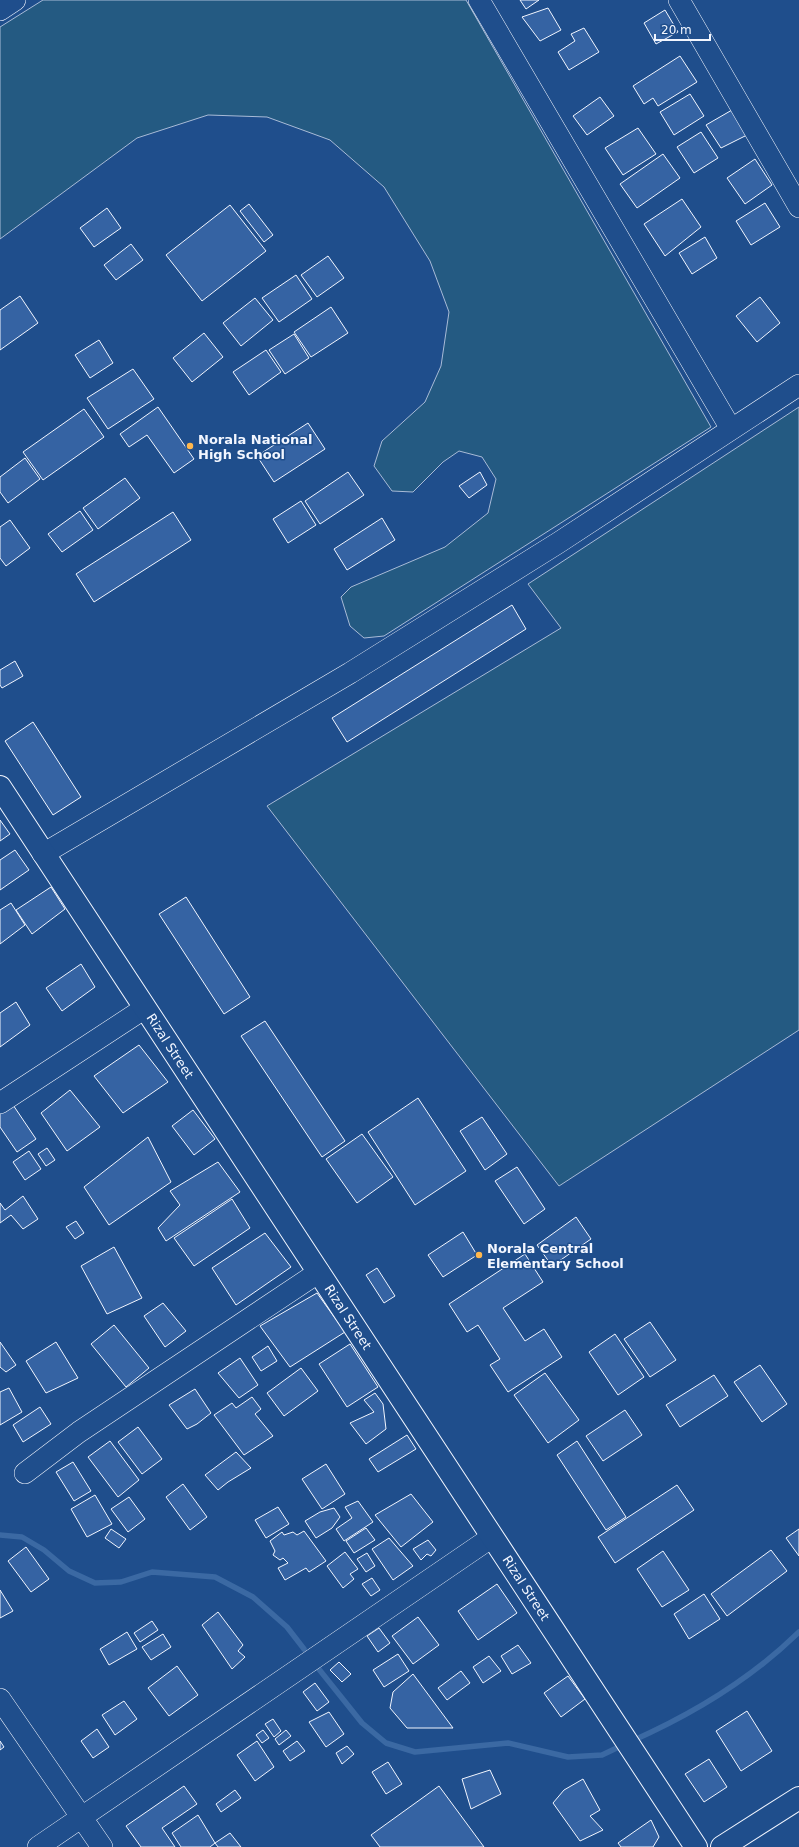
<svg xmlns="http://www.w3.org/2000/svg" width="799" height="1847" font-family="'DejaVu Sans',sans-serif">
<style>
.green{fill:#245a82;stroke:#a8bbd7}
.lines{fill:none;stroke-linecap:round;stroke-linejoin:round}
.stream{stroke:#3b69a3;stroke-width:5.5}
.building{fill:#3563a3;stroke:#f2f6ff}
.minor-casing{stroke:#f2f6ff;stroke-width:22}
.major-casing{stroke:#f2f6ff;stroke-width:24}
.minor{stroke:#1f4e8c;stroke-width:21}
.major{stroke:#1f4e8c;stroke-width:22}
.poi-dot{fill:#ffb74d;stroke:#1f4e8c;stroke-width:1.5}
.labels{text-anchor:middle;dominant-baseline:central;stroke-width:3;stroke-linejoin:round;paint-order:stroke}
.poi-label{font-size:13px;font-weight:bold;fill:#f2f6ff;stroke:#1f4e8c;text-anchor:start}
.street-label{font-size:13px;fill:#f2f6ff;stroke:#1f4e8c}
</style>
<rect width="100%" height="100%" fill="#1f4e8c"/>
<!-- green -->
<path class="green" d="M 43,0 L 466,0 L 711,427 L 384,636 L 364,638 L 350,626 L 341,597 L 351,587 L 445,547 L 488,513 L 496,479 L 482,457 L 459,451 L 443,462 L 413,492 L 392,491 L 374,466 L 382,441 L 425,402 L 441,366 L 449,312 L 430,261 L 384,187 L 330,140 L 267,117 L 208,115 L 137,138 L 0,239 L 0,27 Z
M 799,407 L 799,1030 L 559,1186 L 267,806 L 561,628 L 528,584 Z"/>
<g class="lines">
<!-- stream -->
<path class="stream" d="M 0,1535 L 22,1537 L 44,1550 L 69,1571 L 95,1583 L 121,1582 L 152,1572 L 215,1577 L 253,1597 L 287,1627 L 304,1649
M 318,1668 L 362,1723 L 386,1743 L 415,1752 L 508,1743 L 568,1757 L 602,1755 L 623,1745
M 632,1741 C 693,1714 751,1679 799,1632"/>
</g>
<!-- building -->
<path class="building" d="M 520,0 L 539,0 L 526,9 Z
M 548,8 L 561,30 L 540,41 L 522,17 Z
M 665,10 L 678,32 L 656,44 L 644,23 Z
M 584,28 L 599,52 L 569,70 L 558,52 L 575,41 L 571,34 Z
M 680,56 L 697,82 L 658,106 L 653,98 L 644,104 L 633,86 Z
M 690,94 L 704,116 L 674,135 L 660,112 Z
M 600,97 L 614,116 L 587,135 L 573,116 Z
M 732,110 L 749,134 L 721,148 L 706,125 Z
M 638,128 L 656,154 L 623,175 L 605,148 Z
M 701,132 L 718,158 L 694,173 L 677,147 Z
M 663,154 L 680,178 L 637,208 L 620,184 Z
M 755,159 L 772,185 L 745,204 L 727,178 Z
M 682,199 L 701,227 L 665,256 L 644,224 Z
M 765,203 L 780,227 L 751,245 L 736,221 Z
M 249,204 L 273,235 L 264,242 L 240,211 Z
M 230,205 L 266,251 L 202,301 L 166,255 Z
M 107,208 L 121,228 L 94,247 L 80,228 Z
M 705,237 L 717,258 L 692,274 L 679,253 Z
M 131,244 L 143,260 L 116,280 L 104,265 Z
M 328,256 L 344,278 L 317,297 L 301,275 Z
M 296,275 L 312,299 L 279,322 L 262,298 Z
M 20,296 L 38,323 L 0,350 L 0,310 Z
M 760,297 L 780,323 L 757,342 L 736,316 Z
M 255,298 L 273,320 L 241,346 L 223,323 Z
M 331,307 L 348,333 L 311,357 L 294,332 Z
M 204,333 L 223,357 L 192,382 L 173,358 Z
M 294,334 L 309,358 L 285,374 L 269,350 Z
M 99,340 L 113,363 L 90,378 L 75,355 Z
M 266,350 L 281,372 L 249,395 L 233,372 Z
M 133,369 L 154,399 L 108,429 L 87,398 Z
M 158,407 L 194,459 L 174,473 L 147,435 L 129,447 L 120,434 Z
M 84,409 L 104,437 L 43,480 L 23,452 Z
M 308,423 L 325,449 L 274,482 L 257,456 Z
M 25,458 L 40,479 L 8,503 L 0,492 L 0,477 Z
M 348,472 L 364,495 L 320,524 L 305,501 Z
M 480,472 L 487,485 L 469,498 L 459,486 Z
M 125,478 L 140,498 L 98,529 L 83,508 Z
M 301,501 L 316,525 L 288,543 L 273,519 Z
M 80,511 L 93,530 L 62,552 L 48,534 Z
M 173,512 L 191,540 L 94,602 L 76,574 Z
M 382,518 L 395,540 L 347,570 L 334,549 Z
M 10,520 L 30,548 L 6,566 L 0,558 L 0,527 Z
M 512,605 L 526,629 L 347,742 L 332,718 Z
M 15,661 L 23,676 L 2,688 L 0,685 L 0,670 Z
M 33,722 L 81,797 L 53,815 L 5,741 Z
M 0,820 L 10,834 L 0,841 Z
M 15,850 L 29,870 L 0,890 L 0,860 Z
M 51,887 L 65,909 L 32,934 L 16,910 Z
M 186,897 L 250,997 L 224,1014 L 159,914 Z
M 11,903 L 25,925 L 0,944 L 0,910 Z
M 81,964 L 95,987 L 62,1011 L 46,988 Z
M 16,1002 L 30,1025 L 0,1047 L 0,1013 Z
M 265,1021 L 345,1141 L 322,1157 L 241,1036 Z
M 139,1045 L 168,1082 L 123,1113 L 94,1076 Z
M 70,1090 L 100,1127 L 67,1151 L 41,1113 Z
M 418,1098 L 466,1171 L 415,1205 L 368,1132 Z
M 9,1099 L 36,1139 L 17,1152 L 0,1127 L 0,1106 Z
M 193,1110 L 215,1139 L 194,1155 L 172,1126 Z
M 482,1117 L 507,1154 L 485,1170 L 460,1131 Z
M 362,1134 L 393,1177 L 357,1203 L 326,1159 Z
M 148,1137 L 171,1182 L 109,1225 L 84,1187 Z
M 47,1148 L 55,1160 L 46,1166 L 38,1154 Z
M 29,1151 L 41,1169 L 25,1180 L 13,1162 Z
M 218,1162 L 240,1192 L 166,1241 L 158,1228 L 180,1205 L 170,1191 Z
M 517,1167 L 545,1209 L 524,1224 L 495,1181 Z
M 23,1196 L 38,1219 L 23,1229 L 11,1215 L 0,1223 L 0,1203 L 5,1210 Z
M 232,1199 L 250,1228 L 194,1266 L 174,1238 Z
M 576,1217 L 591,1239 L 552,1266 L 537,1245 Z
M 76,1221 L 84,1233 L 75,1239 L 66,1227 Z
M 463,1232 L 477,1255 L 443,1277 L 428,1255 Z
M 265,1233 L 291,1267 L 236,1305 L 212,1268 Z
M 114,1247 L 142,1298 L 107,1314 L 81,1266 Z
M 525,1254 L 543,1282 L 503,1308 L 525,1341 L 544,1329 L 562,1357 L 508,1392 L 490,1365 L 500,1359 L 478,1325 L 467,1332 L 449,1304 Z
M 377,1268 L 395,1296 L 384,1303 L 366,1275 Z
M 317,1293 L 345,1332 L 290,1367 L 260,1326 Z
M 163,1303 L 186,1331 L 165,1347 L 144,1316 Z
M 650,1322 L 676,1360 L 650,1377 L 624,1339 Z
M 114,1325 L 149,1368 L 126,1387 L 91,1344 Z
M 615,1334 L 644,1377 L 618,1395 L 589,1352 Z
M 0,1342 L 16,1365 L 6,1372 L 0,1367 Z
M 56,1342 L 78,1378 L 46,1393 L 26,1361 Z
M 350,1344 L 378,1387 L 347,1407 L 319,1364 Z
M 268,1346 L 277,1361 L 261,1371 L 252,1357 Z
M 240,1358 L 258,1385 L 239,1398 L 218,1373 Z
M 760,1365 L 787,1404 L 762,1422 L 734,1382 Z
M 301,1368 L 318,1391 L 284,1416 L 267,1393 Z
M 545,1373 L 579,1420 L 548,1443 L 514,1395 Z
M 714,1375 L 728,1396 L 680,1427 L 666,1405 Z
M 9,1388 L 22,1412 L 0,1425 L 0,1392 Z
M 195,1389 L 211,1413 L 197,1424 L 187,1429 L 169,1405 Z
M 375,1393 L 383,1404 L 386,1429 L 366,1444 L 350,1423 L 374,1412 L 364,1400 Z
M 252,1397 L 261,1409 L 255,1414 L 273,1436 L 244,1455 L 214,1415 L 232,1403 L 236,1408 Z
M 40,1407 L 51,1424 L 23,1442 L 13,1425 Z
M 625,1410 L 642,1435 L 603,1461 L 586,1436 Z
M 138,1427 L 162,1459 L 142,1474 L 118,1442 Z
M 407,1435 L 416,1449 L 378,1472 L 369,1459 Z
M 110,1441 L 139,1480 L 118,1497 L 88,1457 Z
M 577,1441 L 626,1517 L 606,1530 L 557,1455 Z
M 236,1452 L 251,1468 L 228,1482 L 218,1490 L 205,1475 Z
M 73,1462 L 91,1491 L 74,1501 L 56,1472 Z
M 326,1464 L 345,1494 L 322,1509 L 302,1479 Z
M 183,1484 L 207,1517 L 190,1530 L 166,1497 Z
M 677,1485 L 694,1510 L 615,1563 L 598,1537 Z
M 411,1494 L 433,1522 L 401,1547 L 375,1515 Z
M 95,1495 L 112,1524 L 87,1537 L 71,1509 Z
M 129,1497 L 145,1519 L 128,1532 L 111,1509 Z
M 358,1501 L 373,1522 L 344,1541 L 336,1529 L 352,1518 L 345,1507 Z
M 278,1507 L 289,1524 L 266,1538 L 255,1520 Z
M 334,1508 L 340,1517 L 332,1528 L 316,1538 L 305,1521 L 320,1512 Z
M 366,1528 L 375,1540 L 354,1553 L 346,1541 Z
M 111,1529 L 126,1539 L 119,1548 L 105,1538 Z
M 799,1529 L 799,1556 L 786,1538 Z
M 304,1531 L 326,1561 L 309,1572 L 306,1568 L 285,1580 L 278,1568 L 288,1563 L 283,1558 L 280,1560 L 273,1555 L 275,1551 L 270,1541 L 282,1532 L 284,1535 L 293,1532 L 297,1535 Z
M 389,1538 L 413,1566 L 393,1580 L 372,1549 Z
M 428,1540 L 436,1550 L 431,1556 L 427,1554 L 421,1560 L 413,1549 Z
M 26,1547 L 49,1579 L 31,1592 L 8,1561 Z
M 771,1550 L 787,1571 L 727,1616 L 711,1594 Z
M 663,1551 L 689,1590 L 662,1607 L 637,1569 Z
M 345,1552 L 358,1569 L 350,1574 L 354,1579 L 343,1588 L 327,1566 Z
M 367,1553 L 375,1566 L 366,1572 L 357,1559 Z
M 372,1578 L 380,1590 L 371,1596 L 362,1584 Z
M 497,1584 L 517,1613 L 478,1640 L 458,1611 Z
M 0,1590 L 13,1611 L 0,1618 Z
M 704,1594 L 720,1619 L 689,1639 L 674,1614 Z
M 218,1612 L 243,1645 L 238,1651 L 245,1657 L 232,1669 L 202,1625 Z
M 418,1617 L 439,1645 L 413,1664 L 392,1636 Z
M 152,1621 L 158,1630 L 140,1642 L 134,1633 Z
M 379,1628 L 390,1643 L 378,1652 L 367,1636 Z
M 127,1632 L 137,1649 L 109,1665 L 100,1649 Z
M 163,1634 L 171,1647 L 151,1660 L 142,1647 Z
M 518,1645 L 531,1663 L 512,1674 L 501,1656 Z
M 398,1654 L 409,1671 L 384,1687 L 373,1670 Z
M 489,1656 L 501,1671 L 483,1683 L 473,1667 Z
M 339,1662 L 351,1674 L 342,1682 L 330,1670 Z
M 177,1666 L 198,1695 L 169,1716 L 148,1688 Z
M 461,1671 L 470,1683 L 447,1700 L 438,1688 Z
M 413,1674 L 453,1728 L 407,1728 L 390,1708 L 393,1692 Z
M 568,1676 L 585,1699 L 561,1717 L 544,1693 Z
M 315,1683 L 329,1702 L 317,1711 L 303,1692 Z
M 124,1701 L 137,1719 L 115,1735 L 102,1715 Z
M 747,1711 L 772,1751 L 741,1771 L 716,1731 Z
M 329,1712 L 344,1734 L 326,1747 L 309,1722 Z
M 273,1719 L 281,1731 L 274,1737 L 265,1724 Z
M 97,1729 L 109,1747 L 93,1758 L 81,1741 Z
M 263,1730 L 269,1738 L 262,1743 L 256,1735 Z
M 286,1730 L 291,1736 L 279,1745 L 275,1739 Z
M 0,1741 L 4,1747 L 0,1750 Z
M 257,1741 L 274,1767 L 255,1781 L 237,1755 Z
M 297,1741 L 305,1751 L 290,1761 L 283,1751 Z
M 347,1746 L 354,1754 L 342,1764 L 336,1753 Z
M 709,1759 L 727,1787 L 704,1802 L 685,1774 Z
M 388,1762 L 402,1784 L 386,1794 L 372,1772 Z
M 490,1770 L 501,1794 L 471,1809 L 462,1779 Z
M 583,1779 L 600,1810 L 590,1816 L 603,1830 L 580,1841 L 553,1803 L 564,1790 Z
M 184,1786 L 197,1804 L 162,1828 L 175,1847 L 141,1847 L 126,1826 Z
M 439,1786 L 484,1847 L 380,1847 L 371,1835 Z
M 235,1790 L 241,1798 L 221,1812 L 216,1804 Z
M 198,1815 L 215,1843 L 210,1847 L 181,1847 L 172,1833 Z
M 651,1820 L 659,1837 L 653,1847 L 621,1847 L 618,1843 Z
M 230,1833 L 241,1847 L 218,1847 L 215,1843 Z"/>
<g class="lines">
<!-- minor casing -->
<g class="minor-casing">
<path id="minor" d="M 479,0 L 731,429
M 679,0 L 799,207
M 0,10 L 15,0
M 43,854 L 350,673 L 558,543 L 799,385
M 0,1103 L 145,1008
M 25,1473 L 79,1432 L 319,1272
M 0,1699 L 102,1847
M 38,1847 L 492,1537"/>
</g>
<!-- major casing -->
<g class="major-casing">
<path id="major" d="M 0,787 L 696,1847
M 722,1847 L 799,1798"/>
</g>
<!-- minor -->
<use href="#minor" class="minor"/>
<!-- major -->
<use href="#major" class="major"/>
</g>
<!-- markers -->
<g class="poi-dot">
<circle cx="190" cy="446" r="4"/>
<circle cx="479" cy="1255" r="4"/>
</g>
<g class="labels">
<!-- poi labels -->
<g class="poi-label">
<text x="198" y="439">Norala National<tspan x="198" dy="15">High School</tspan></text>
<text x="487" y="1248">Norala Central<tspan x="487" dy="15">Elementary School</tspan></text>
</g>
<!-- street labels -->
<g class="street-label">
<text transform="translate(170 1046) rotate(57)">Rizal Street</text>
<text transform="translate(348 1317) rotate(57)">Rizal Street</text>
<text transform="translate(526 1588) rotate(57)">Rizal Street</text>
</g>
</g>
<!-- scale -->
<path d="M655 34v6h55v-6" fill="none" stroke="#f2f6ff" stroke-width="2"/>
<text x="661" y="34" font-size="12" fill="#f2f6ff" stroke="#1f4e8c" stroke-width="3" paint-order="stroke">20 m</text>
</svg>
